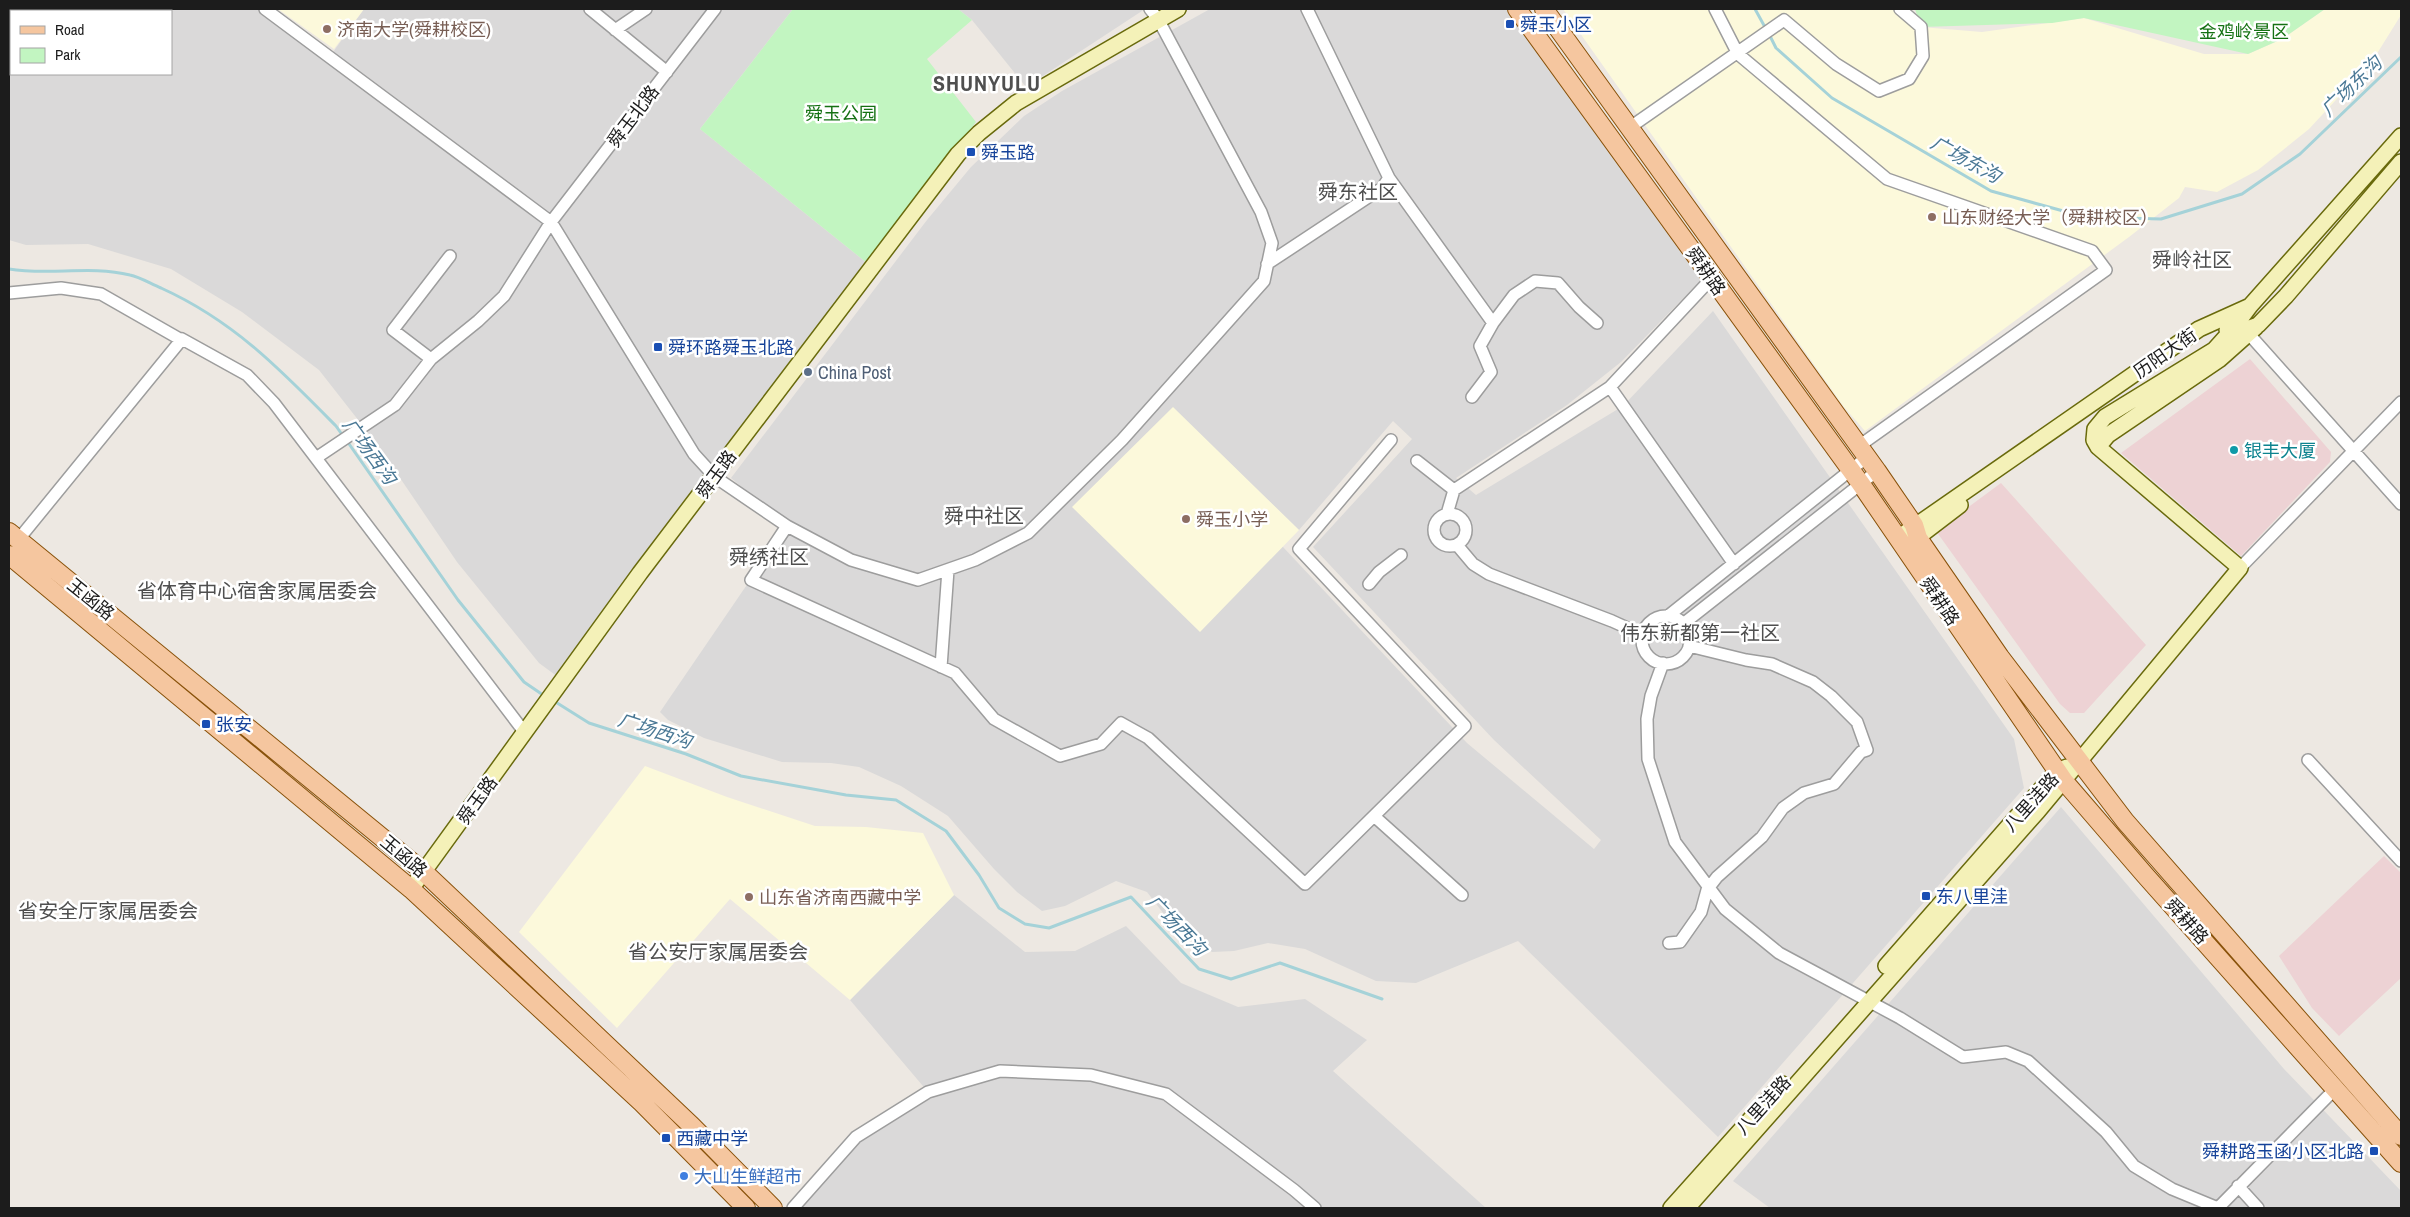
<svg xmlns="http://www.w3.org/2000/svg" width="2410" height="1217" font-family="'Archivo Narrow','Noto Sans SC',sans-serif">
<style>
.residential{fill:#dad9d9;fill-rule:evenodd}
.commercial{fill:#edd2d4}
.education{fill:#fcf9db}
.park{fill:#c2f5c1}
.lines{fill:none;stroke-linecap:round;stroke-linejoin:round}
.stream{stroke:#a5d2d8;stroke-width:3}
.street-casing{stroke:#9d9d9d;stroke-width:14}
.secondary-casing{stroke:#696a0c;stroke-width:18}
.primary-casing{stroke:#89520a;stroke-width:20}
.street{stroke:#fff;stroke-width:11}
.secondary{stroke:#f4f1b8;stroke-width:15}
.primary{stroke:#f5c69f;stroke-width:18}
.transit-dot{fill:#1a4fb4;stroke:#fff;stroke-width:2}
.education-dot{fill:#8d6e63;stroke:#fff;stroke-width:2}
.service-dot{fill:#5c6f8a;stroke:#fff;stroke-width:2}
.culture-dot{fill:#0f9aa8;stroke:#fff;stroke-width:2}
.shop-dot{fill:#3f7fe0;stroke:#fff;stroke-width:2}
.labels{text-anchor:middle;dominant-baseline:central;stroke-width:5;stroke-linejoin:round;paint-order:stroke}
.transit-label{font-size:18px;fill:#164399;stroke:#fff;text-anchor:start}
.education-label{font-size:18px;fill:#785e54;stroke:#fff;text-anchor:start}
.park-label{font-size:18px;fill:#157113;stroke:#fff}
.street-label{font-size:18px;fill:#1c1c1c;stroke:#fff}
.service-label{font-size:18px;fill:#4e5e75;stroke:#fff;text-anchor:start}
.culture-label{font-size:18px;fill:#0d838f;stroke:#fff;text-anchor:start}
.shop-label{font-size:18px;fill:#366cbe;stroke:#fff;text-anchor:start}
.water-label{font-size:19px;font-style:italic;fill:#4a7895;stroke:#fff}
.quarter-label{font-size:20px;fill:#4f4f4f;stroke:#fff}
.district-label{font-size:22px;font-weight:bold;letter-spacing:1px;fill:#4f4f4f;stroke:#fff}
</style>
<rect width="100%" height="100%" fill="#ede8e2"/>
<!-- residential -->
<path class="residential" d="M 9,9 L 257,9 L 328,59 L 364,9 L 793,9 L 700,129 L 867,263 L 558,677 L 539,663 L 457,562 L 377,444 L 319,370 L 242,312 L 171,269 L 88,244 L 26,245 L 9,240 ZM 11,11 L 171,11 L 171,74 L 11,74 Z
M 958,9 L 1145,9 L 1026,87 L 972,20 Z
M 1210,9 L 1516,9 L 1702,279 L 1621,362 L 1567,405 L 1456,478 L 1476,495 L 1623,406 L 1713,311 L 2014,739 L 2024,788 L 1718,1137 L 1518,941 L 1416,983 L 1376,981 L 1305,949 L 1268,943 L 1234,951 L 1212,952 L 1173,926 L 1147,892 L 1116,881 L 1065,906 L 1042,911 L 1017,892 L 994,869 L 948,816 L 901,786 L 859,767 L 831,763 L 782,762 L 704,738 L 668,720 L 660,712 L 787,526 L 731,478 L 927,220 L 971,167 L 1024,116 L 1062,91 ZM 1173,408 L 1299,530 L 1393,421 L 1412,439 L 1313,547 L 1494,740 L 1601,840 L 1594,849 L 1467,743 L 1283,547 Z
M 2061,807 L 2284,1069 L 2401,1191 L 2401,1208 L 1770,1208 L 1733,1181 Z
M 954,895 L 1025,952 L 1075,951 L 1126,926 L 1181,983 L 1238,1007 L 1305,999 L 1367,1040 L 1333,1071 L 1486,1208 L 793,1208 L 856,1137 L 928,1092 L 850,1000 Z"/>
<!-- commercial -->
<path class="commercial" d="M 2250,359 L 2331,452 L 2330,462 L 2241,556 L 2121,453 Z
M 2001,483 L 2146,645 L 2084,713 L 2070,713 L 2060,704 L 1936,531 Z
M 2384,856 L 2401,873 L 2401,978 L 2339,1036 L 2312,1008 L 2279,956 Z"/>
<!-- education -->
<path class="education" d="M 278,9 L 364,9 L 334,49 Z
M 1563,9 L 1901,9 L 1921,27 L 1982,32 L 2084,18 L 2204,54 L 2248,54 L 2282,39 L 2325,9 L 2401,9 L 2401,15 L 2373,60 L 2309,129 L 2258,170 L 2217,192 L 2185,187 L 2179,198 L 2129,237 L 1865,431 L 1844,407 Z
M 1173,407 L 1299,530 L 1200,632 L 1072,507 Z
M 645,766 L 727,797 L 815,826 L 866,827 L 923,833 L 954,895 L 850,1000 L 730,899 L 617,1028 L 519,932 Z"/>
<!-- park -->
<path class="park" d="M 793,9 L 958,9 L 972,20 L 927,59 L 976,122 L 867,263 L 700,129 Z
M 1915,9 L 2325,9 L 2282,39 L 2248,54 L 2084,18 L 2052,23 L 1921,27 Z"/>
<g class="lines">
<!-- stream -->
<path class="stream" d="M 1755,9 L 1766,29
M 1769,34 L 1776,48 L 1832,98 L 1991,191 L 2085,217 L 2161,219 L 2242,194 L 2300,154 L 2401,57
M 9,269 C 49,276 90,265 130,275 C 140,277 151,284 161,288 C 234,321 281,370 336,426 L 343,436
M 347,441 L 458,600 L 524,682 L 546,697
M 554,701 L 589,723 L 686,754 L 741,776 L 846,795 L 896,800 L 946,831 L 979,875 L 999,908 L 1025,924 L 1049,928 L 1131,897 L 1199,969 L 1231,979 L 1280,963 L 1382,999"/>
<!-- street casing -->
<g class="street-casing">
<path id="street" d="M 70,9 L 73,11
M 265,9 L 551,222 L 694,454 L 715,477 L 787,526 L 751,580 L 955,673 L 994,719 L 1060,756 L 1101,744 L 1121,723 L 1148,738 L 1305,884 L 1465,726 L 1299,549 L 1391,440
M 590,9 L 667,72
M 1715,9 L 1738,54 L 1887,179 L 2092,251 L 2106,270 L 1859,446
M 615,30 L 646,9
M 1629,128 L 1784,20 L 1836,64 L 1879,91 L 1909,79 L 1923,56 L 1921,27 L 1900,9
M 1389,178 L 1493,323 L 1514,295 L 1535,281 L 1558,283 L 1579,307 L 1597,323
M 1267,264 L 1382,188 L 1389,178 L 1307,9
M 9,293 L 61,288 L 101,294 L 178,338
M 2248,333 L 2401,504
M 431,359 L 478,321 L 504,296 L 551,222 L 715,9
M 1610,387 L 1734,564
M 1472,397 L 1491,372 L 1480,346 L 1493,323
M 316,458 L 395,405 L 431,359 L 393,330 L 450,256
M 1417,461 L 1454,490 L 1610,387 L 1711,279
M1434 530a16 16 0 1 1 32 0a16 16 0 1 1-32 0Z
M 1447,514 L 1454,490
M 787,526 L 851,560 L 918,580 L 975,560 L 1028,533 L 1122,440 L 1264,281 L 1272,243 L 1261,212 L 1158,19 L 1150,9
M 18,540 L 182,339 L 247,375 L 274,403 L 525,733
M 1457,545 L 1473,564 L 1489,574 L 1612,621 L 1634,631 L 1642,637
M 2240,568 L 2401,402
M 1369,584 L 1379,572 L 1401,555
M 1668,616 L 1867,457
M1642 640a24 24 0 1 1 48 0a24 24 0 1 1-48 0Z
M 1683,624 L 1877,471
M 1663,663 L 1651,696 L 1647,719 L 1648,759 L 1675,842 L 1725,909 L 1779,953 L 1900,1018 L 1963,1057 L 2006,1052 L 2028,1061 L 2106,1132 L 2134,1166 L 2172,1189 L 2218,1208 L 2335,1089
M 941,667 L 948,570
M 2308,760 L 2401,861
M 1374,816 L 1462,895
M 1669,943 L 1680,942 L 1701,912 L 1707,890 L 1717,877 L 1762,837 L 1783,808 L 1804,793 L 1834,784 L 1861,752 L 1867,750 L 1857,722 L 1831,696 L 1813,682 L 1772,664 L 1746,660 L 1689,646
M 2238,1186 L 2258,1208
M 793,1208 L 856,1137 L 928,1092 L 1000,1071 L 1091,1075 L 1166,1094 L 1294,1190 L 1315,1208"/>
</g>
<!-- secondary casing -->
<g class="secondary-casing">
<path id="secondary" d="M 2227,330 L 2244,330 L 2258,325 L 2286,296 L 2401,162
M 2098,447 L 2108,435 L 2220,359 L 2256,327
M 1898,538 L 2199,329 L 2250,306 L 2401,136
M 1909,544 L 1960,505
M 411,889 L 640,573 L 958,154 L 979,133 L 1016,103 L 1178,9
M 1886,966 L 2057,771 L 2067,767
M 1671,1208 L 1782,1084
M 1687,1208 L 2038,811 L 2240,568 L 2098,447 L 2094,440 L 2095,429 L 2105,417 L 2214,350 L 2232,330 L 2250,306"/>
</g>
<!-- primary casing -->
<g class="primary-casing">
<path id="primary" d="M 1517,9 L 1861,484 L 2064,781 L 2145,875 L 2401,1163
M 1544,9 L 1877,471 L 1914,525 L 1918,538 L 2000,657 L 2125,821 L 2401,1136
M 9,532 L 424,872 L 692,1126 L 773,1208
M 9,555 L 411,889 L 642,1103 L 746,1208"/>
</g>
<!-- street -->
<use href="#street" class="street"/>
<!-- secondary -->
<use href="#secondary" class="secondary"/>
<!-- primary -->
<use href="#primary" class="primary"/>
</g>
<!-- markers -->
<g class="transit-dot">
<rect x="1505" y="19" width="10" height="10" rx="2.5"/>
<rect x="966" y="147" width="10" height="10" rx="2.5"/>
<rect x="653" y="342" width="10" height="10" rx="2.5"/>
<rect x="201" y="719" width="10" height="10" rx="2.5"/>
<rect x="1921" y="891" width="10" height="10" rx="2.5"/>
<rect x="661" y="1133" width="10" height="10" rx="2.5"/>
<rect x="2369" y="1146" width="10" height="10" rx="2.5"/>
</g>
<g class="education-dot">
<circle cx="327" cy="29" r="5"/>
<circle cx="1932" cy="217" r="5"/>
<circle cx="1186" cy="519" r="5"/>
<circle cx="749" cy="897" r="5"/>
</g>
<circle class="service-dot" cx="808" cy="372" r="5"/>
<circle class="culture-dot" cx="2234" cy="450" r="5"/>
<circle class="shop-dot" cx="684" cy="1176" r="5"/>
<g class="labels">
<!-- transit labels -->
<g class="transit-label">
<text x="1520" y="24">舜玉小区</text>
<text x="981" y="152">舜玉路</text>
<text x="668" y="347">舜环路舜玉北路</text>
<text x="216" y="724">张安</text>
<text x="1936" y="896">东八里洼</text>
<text x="676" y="1138">西藏中学</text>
<text x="2364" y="1151" text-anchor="end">舜耕路玉函小区北路</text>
</g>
<!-- education labels -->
<g class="education-label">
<text x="337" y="29">济南大学(舜耕校区)</text>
<text x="1942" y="217">山东财经大学（舜耕校区）</text>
<text x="1196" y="519">舜玉小学</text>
<text x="759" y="897">山东省济南西藏中学</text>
</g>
<!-- park labels -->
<g class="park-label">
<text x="2244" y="31">金鸡岭景区</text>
<text x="841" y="113">舜玉公园</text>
</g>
<!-- street labels -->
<g class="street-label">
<text transform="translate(633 116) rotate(-53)">舜玉北路</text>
<text transform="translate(1706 271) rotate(55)">舜耕路</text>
<text transform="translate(2165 353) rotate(-35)">历阳大街</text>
<text transform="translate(716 474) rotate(-54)">舜玉路</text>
<text transform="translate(91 599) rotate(39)">玉函路</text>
<text transform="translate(1940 601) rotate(56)">舜耕路</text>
<text transform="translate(477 800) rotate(-54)">舜玉路</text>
<text transform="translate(2031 802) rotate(-48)">八里洼路</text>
<text transform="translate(404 856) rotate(40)">玉函路</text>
<text transform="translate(2187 921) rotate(48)">舜耕路</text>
<text transform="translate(1763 1105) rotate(-48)">八里洼路</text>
</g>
<!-- service labels -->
<g class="service-label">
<text x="818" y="372">China Post</text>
</g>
<!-- culture labels -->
<g class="culture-label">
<text x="2244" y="450">银丰大厦</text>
</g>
<!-- shop labels -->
<g class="shop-label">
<text x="694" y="1176">大山生鲜超市</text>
</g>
<!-- water labels -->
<g class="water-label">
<text transform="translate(2351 86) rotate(-44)">广场东沟</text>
<text transform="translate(1966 159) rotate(29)">广场东沟</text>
<text transform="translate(370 451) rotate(54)">广场西沟</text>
<text transform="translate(655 730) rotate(18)">广场西沟</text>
<text transform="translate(1177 925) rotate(46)">广场西沟</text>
</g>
<!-- quarter labels -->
<g class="quarter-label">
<text x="1358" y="191">舜东社区</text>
<text x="2192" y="259">舜岭社区</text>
<text x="984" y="515">舜中社区</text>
<text x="769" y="556">舜绣社区</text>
<text x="257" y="590">省体育中心宿舍家属居委会</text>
<text x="1700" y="632">伟东新都第一社区</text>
<text x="108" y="910">省安全厅家属居委会</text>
<text x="718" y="951">省公安厅家属居委会</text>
</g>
<!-- district labels -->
<g class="district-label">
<text x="987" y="83">SHUNYULU</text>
</g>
</g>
<!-- border -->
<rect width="2410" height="1217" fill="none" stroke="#1c1c1c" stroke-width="20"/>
<!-- legend -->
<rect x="10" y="10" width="162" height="65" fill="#ffffff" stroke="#a4a4a4"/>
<rect x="20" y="26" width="25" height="8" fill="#f5c69f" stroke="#a4a4a4"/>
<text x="55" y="35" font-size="15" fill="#1c1c1c">Road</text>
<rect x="20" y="48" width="25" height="15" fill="#c2f5c1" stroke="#a4a4a4"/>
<text x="55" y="60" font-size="15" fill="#1c1c1c">Park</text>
</svg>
